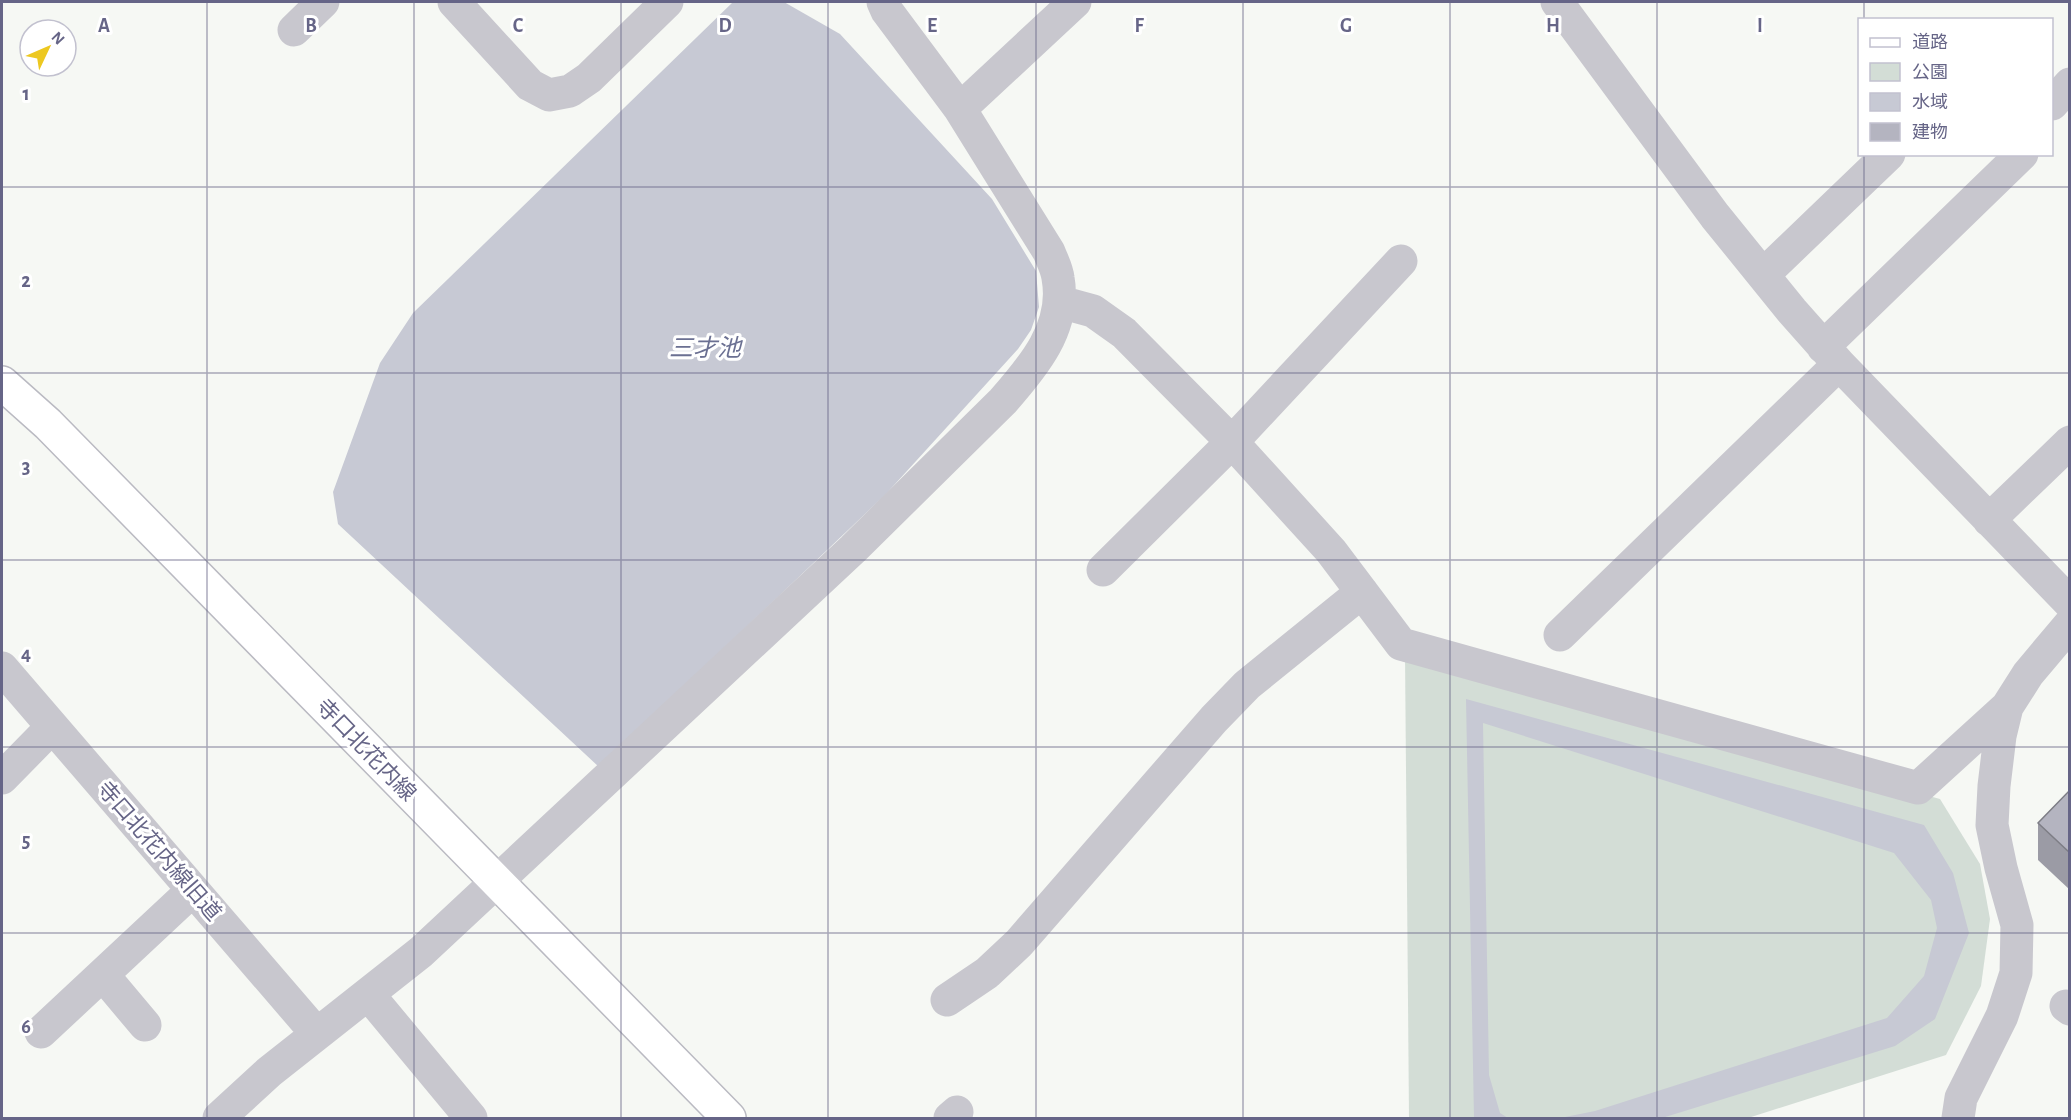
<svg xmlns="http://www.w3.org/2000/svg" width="2071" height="1120" font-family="'Alegreya Sans','Noto Sans JP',sans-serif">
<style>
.green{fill:#d3ddd6}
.water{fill:#c7c9d4}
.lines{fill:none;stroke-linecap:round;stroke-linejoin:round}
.major-casing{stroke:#babac2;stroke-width:36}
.minor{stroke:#c8c7ce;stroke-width:33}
.major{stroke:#fff;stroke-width:33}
.wall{fill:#9b9ba5}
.building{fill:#b4b4c0;stroke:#7e7e86;stroke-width:1.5}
.grid{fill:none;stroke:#666587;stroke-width:1.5;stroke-opacity:0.55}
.labels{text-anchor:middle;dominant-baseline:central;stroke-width:6;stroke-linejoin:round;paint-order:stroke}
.street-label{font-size:22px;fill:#666587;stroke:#fff}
.water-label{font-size:24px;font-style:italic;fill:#6b7092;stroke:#fff}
.grid-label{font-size:20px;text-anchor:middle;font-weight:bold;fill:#666587;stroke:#fff;stroke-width:6;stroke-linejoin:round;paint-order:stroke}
</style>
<rect width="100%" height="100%" fill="#f6f8f4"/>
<!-- green -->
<path class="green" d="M 1405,654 L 1940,799 L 1980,864 L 1990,919 L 1981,986 L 1946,1055 L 1748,1118 L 1409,1118 Z"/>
<!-- water -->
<path class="water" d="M 733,2 L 784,2 L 840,34 L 992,199 L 1036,271 L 1039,307 L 1031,330 L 1018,349 L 886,494 L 599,767 L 338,524 L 333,492 L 380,363 L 413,313 Z
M 1466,699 L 1924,825 L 1953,873 L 1969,933 L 1935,1019 L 1895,1046 L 1662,1118 L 1560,1118 L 1595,1111 L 1887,1018 L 1924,976 L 1937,928 L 1931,900 L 1894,853 L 1483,723 L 1489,1075 L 1500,1113 L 1508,1118 L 1474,1118 Z"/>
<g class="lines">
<!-- major casing -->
<g class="major-casing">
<path id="major" d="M 2,383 L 48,424 L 729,1118"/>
</g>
<!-- minor -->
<path class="minor" d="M 454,2 L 530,85 L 549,95 L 570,91 L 589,78 L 667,2
M 1557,2 L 1715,216 L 1792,311 L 1839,364 L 2070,603
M 294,30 L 323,2
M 2052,104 L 2070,84
M 960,109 L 1075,2
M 1763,275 L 1889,154
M 1060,302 L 1093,311 L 1124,333 L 1232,442 L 1331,551 L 1401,644 L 1918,788 L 2007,707
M 1823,347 L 2022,154
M 1989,520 L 2070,442
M 1103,570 L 1232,442 L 1401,261
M 1560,635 L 1839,364
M 2,668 L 317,1034
M 2,778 L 52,727
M 103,975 L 145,1025
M 368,994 L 471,1118
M 947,1000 L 987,973 L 1019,943 L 1214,719 L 1247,685 L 1362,592
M 2066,1006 L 2070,1009
M 41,1032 L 193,890
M 219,1118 L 269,1072 L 421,952 L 853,549 L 1003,401 C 1033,367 1067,327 1058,278 C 1057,269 1052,260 1049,252 L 960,109 L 887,11 L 883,2
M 950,1118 L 957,1112
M 1958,1118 L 1961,1098 L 2002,1016 L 2016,973 L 2017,925 L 2001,868 L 1992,825 L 1994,786 L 2000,736 L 2007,707 L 2028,674 L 2070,624"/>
<!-- major -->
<use href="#major" class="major"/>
</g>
<!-- wall -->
<path class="wall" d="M 2070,790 L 2070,890 L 2038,860 L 2038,823 Z"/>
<!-- building -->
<path class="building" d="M 2070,790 L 2070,853 L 2038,823 Z"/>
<!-- grid -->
<path class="grid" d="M 207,2 L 207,1118M 414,2 L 414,1118M 621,2 L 621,1118M 828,2 L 828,1118M 1036,2 L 1036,1118M 1243,2 L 1243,1118M 1450,2 L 1450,1118M 1657,2 L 1657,1118M 1864,2 L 1864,20M 1864,154 L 1864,1118M 2,187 L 2070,187M 2,373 L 2070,373M 2,560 L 2070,560M 2,747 L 2070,747M 2,933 L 2070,933"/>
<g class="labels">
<!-- street labels -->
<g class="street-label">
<text transform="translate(366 750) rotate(46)">寺口北花内線</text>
<text transform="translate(159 851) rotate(49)">寺口北花内線旧道</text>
</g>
<!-- water labels -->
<g class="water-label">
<text x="705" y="349">三才池</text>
</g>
</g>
<g class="grid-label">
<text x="104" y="32">A</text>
<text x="311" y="32">B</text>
<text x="518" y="32">C</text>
<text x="725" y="32">D</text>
<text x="932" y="32">E</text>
<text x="1139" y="32">F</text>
<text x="1346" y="32">G</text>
<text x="1553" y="32">H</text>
<text x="1760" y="32">I</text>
<text x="26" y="100">1</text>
<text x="26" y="287">2</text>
<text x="26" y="473">3</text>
<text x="26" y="660">4</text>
<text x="26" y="847">5</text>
<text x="26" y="1033">6</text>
</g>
<!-- border -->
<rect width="2071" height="1120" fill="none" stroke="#666587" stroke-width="6"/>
<!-- legend -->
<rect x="1858" y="18" width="195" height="138" fill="#ffffff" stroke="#c2c1cf" stroke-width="1.5"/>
<rect x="1870" y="38" width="30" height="9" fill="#ffffff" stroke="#c2c1cf" stroke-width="1.5"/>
<text x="1912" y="48" font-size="18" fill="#666587">道路</text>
<rect x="1870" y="63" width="30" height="18" fill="#d3ddd6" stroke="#c2c1cf" stroke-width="1.5"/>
<text x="1912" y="78" font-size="18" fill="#666587">公園</text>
<rect x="1870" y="93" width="30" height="18" fill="#c7c9d4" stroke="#c2c1cf" stroke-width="1.5"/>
<text x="1912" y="108" font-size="18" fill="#666587">水域</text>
<rect x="1870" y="123" width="30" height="18" fill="#b4b4c0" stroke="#c2c1cf" stroke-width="1.5"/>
<text x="1912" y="138" font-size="18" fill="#666587">建物</text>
<!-- north arrow -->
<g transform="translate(48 48) rotate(46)"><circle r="28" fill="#ffffff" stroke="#c2c1cf" stroke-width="1.5"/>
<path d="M0-4.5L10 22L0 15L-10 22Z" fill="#edc820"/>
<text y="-9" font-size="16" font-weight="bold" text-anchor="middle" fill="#666587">N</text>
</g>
</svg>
